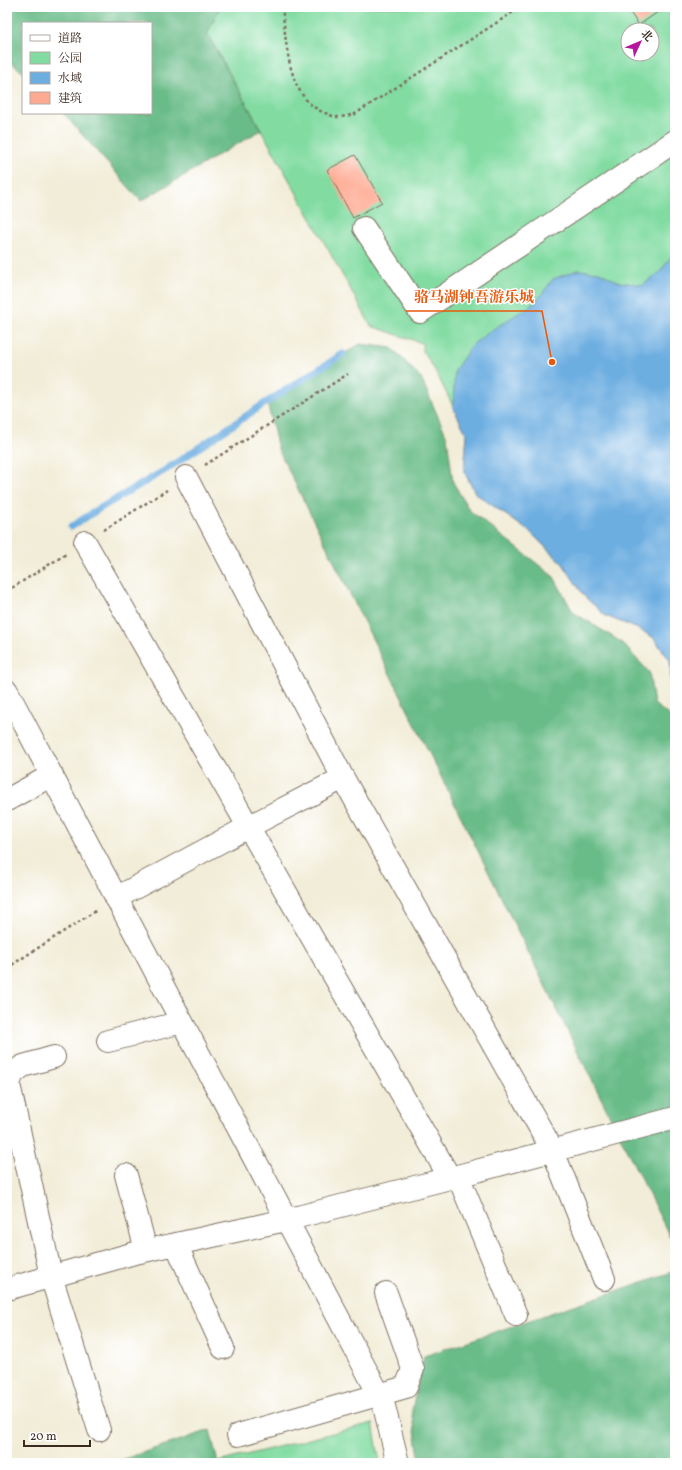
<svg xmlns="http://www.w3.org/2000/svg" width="682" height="1470" font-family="Vollkorn,'Noto Serif SC',serif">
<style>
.green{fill:#82dca2;stroke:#5e8360;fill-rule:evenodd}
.forest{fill:#69bc88;stroke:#527353}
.water{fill:#6daee1;stroke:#546c80}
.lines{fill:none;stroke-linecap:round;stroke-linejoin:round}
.stream{stroke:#6daee1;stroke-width:7}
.building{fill:#fea991}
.minor-casing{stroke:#7b6e5f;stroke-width:24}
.path{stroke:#7b6e5f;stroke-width:2.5;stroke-dasharray:3 3;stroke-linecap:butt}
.minor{stroke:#fff;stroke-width:22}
.leader{fill:none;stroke:#e8590c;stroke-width:1.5}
.callout-dot{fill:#e8590c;stroke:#fff;stroke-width:1.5}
.callout-label{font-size:15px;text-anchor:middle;font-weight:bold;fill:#e8590c;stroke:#fff;stroke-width:3;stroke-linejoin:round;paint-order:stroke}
</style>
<rect width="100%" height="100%" fill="#fff"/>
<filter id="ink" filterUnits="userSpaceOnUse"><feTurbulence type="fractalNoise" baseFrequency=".025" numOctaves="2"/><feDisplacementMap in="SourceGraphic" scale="8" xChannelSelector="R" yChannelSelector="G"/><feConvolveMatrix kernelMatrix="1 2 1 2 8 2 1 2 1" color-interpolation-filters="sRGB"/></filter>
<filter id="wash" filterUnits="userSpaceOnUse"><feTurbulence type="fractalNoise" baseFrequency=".012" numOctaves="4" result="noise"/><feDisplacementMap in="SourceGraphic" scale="16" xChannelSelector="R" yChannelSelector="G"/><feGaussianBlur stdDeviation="0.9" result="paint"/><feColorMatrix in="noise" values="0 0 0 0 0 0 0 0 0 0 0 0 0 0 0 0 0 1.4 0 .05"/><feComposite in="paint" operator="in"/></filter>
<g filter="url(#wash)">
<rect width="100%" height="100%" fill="#f2edd8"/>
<!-- green -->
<path class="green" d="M 220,7 L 675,7 L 675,701 L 671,680 L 670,660 L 653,637 L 636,628 L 606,616 L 584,596 L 563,564 L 530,532 L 475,493 L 464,471 L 467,435 L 436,372 L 423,351 L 422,343 L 371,326 L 207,33 ZM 628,30 L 652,30 L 652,54 L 628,54 Z
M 373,1423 L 380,1463 L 218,1463 L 218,1462 Z"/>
<!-- forest -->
<path class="forest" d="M 7,7 L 220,7 L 207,34 L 261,130 L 141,201 L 63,113 L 151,113 L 151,23 L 23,23 L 23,73 L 7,58 Z
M 360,344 L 392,348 L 421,378 L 447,437 L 453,482 L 469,510 L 554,577 L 573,612 L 621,642 L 649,672 L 654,704 L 675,720 L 675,1247 L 278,449 L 267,402 Z
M 675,1271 L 675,1463 L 420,1463 L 412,1410 L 424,1356 Z
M 210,1430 L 218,1463 L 112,1463 Z"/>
<!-- water -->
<path class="water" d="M 675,251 L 675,701 L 671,680 L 670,660 L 653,637 L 636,628 L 606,616 L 584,596 L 563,564 L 530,532 L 475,493 L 464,471 L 467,435 L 453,407 L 455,370 L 472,345 L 492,330 L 536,302 L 553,279 L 578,270 L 599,272 L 619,282 L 643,285 L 660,272 Z"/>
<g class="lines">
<!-- stream -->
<path class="stream" d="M 71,527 L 97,510 L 167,469 L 267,402 L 343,354"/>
</g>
<g id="blocks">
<!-- building -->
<path class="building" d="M 626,7 L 655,7 L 658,12 L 639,25 Z
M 668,7 L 675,7 L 675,17 Z
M 355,155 L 382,202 L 353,218 L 327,170 Z"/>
</g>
</g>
<g filter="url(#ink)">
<use href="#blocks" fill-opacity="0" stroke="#7b6e5f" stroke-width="1"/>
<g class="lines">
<!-- minor casing -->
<g class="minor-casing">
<path id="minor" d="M 364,228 L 420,312 L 675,141
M 186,477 L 343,778 L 553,1151 L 604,1279
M 85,542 L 450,1178
M 7,691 L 383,1402 L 398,1463
M 7,800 L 52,775
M 116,898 L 248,827 L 343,778
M 108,1041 L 182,1022
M 54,1057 L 23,1066 L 13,1073 L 9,1084 L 51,1276 L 99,1430
M 126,1175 L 146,1250
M 458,1176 L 516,1315
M 176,1244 L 223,1348
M 7,1289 L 135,1253 L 286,1220 L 450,1178 L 675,1118
M 238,1435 L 406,1387 L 413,1369 L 386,1293"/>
</g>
<!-- path -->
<path class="path" d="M 282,7 C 287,42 286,98 325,113 C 329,114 333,117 337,117 C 343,117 350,115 355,114 L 521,7
M 205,465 L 348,374
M 104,530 L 167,490
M 7,591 L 66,554
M 7,968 L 97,910"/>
<!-- minor -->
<use href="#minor" class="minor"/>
</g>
</g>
<!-- callouts -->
<path class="leader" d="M552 362L542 311H406"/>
<circle class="callout-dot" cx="552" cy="362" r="4"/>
<g class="callout-label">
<text x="474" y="302">骆马湖钟吾游乐城</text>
</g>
<!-- margin -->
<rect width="682" height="1470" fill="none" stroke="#fff" stroke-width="24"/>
<!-- legend -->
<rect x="22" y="22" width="130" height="92" fill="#ffffff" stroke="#b1aaa5"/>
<rect x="30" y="35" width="20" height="6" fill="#ffffff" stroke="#b1aaa5"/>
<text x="58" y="42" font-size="12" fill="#3b2a1e">道路</text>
<rect x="30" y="52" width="20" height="12" fill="#82dca2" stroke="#b1aaa5"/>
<text x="58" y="62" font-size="12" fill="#3b2a1e">公园</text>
<rect x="30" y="72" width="20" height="12" fill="#6daee1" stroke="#b1aaa5"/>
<text x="58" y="82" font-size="12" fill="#3b2a1e">水域</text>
<rect x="30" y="92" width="20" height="12" fill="#fea991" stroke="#b1aaa5"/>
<text x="58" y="102" font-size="12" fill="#3b2a1e">建筑</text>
<!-- north arrow -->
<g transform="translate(640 42) rotate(46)"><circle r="19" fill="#ffffff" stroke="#b1aaa5"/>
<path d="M0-3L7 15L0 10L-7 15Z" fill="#b5179e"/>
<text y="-6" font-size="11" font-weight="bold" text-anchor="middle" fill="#3b2a1e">北</text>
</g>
<!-- scale -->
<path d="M24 1440v6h66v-6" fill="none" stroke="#3b2a1e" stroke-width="2"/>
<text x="30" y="1440" font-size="12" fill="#3b2a1e" stroke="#ffffff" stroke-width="3" paint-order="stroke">20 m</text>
</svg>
